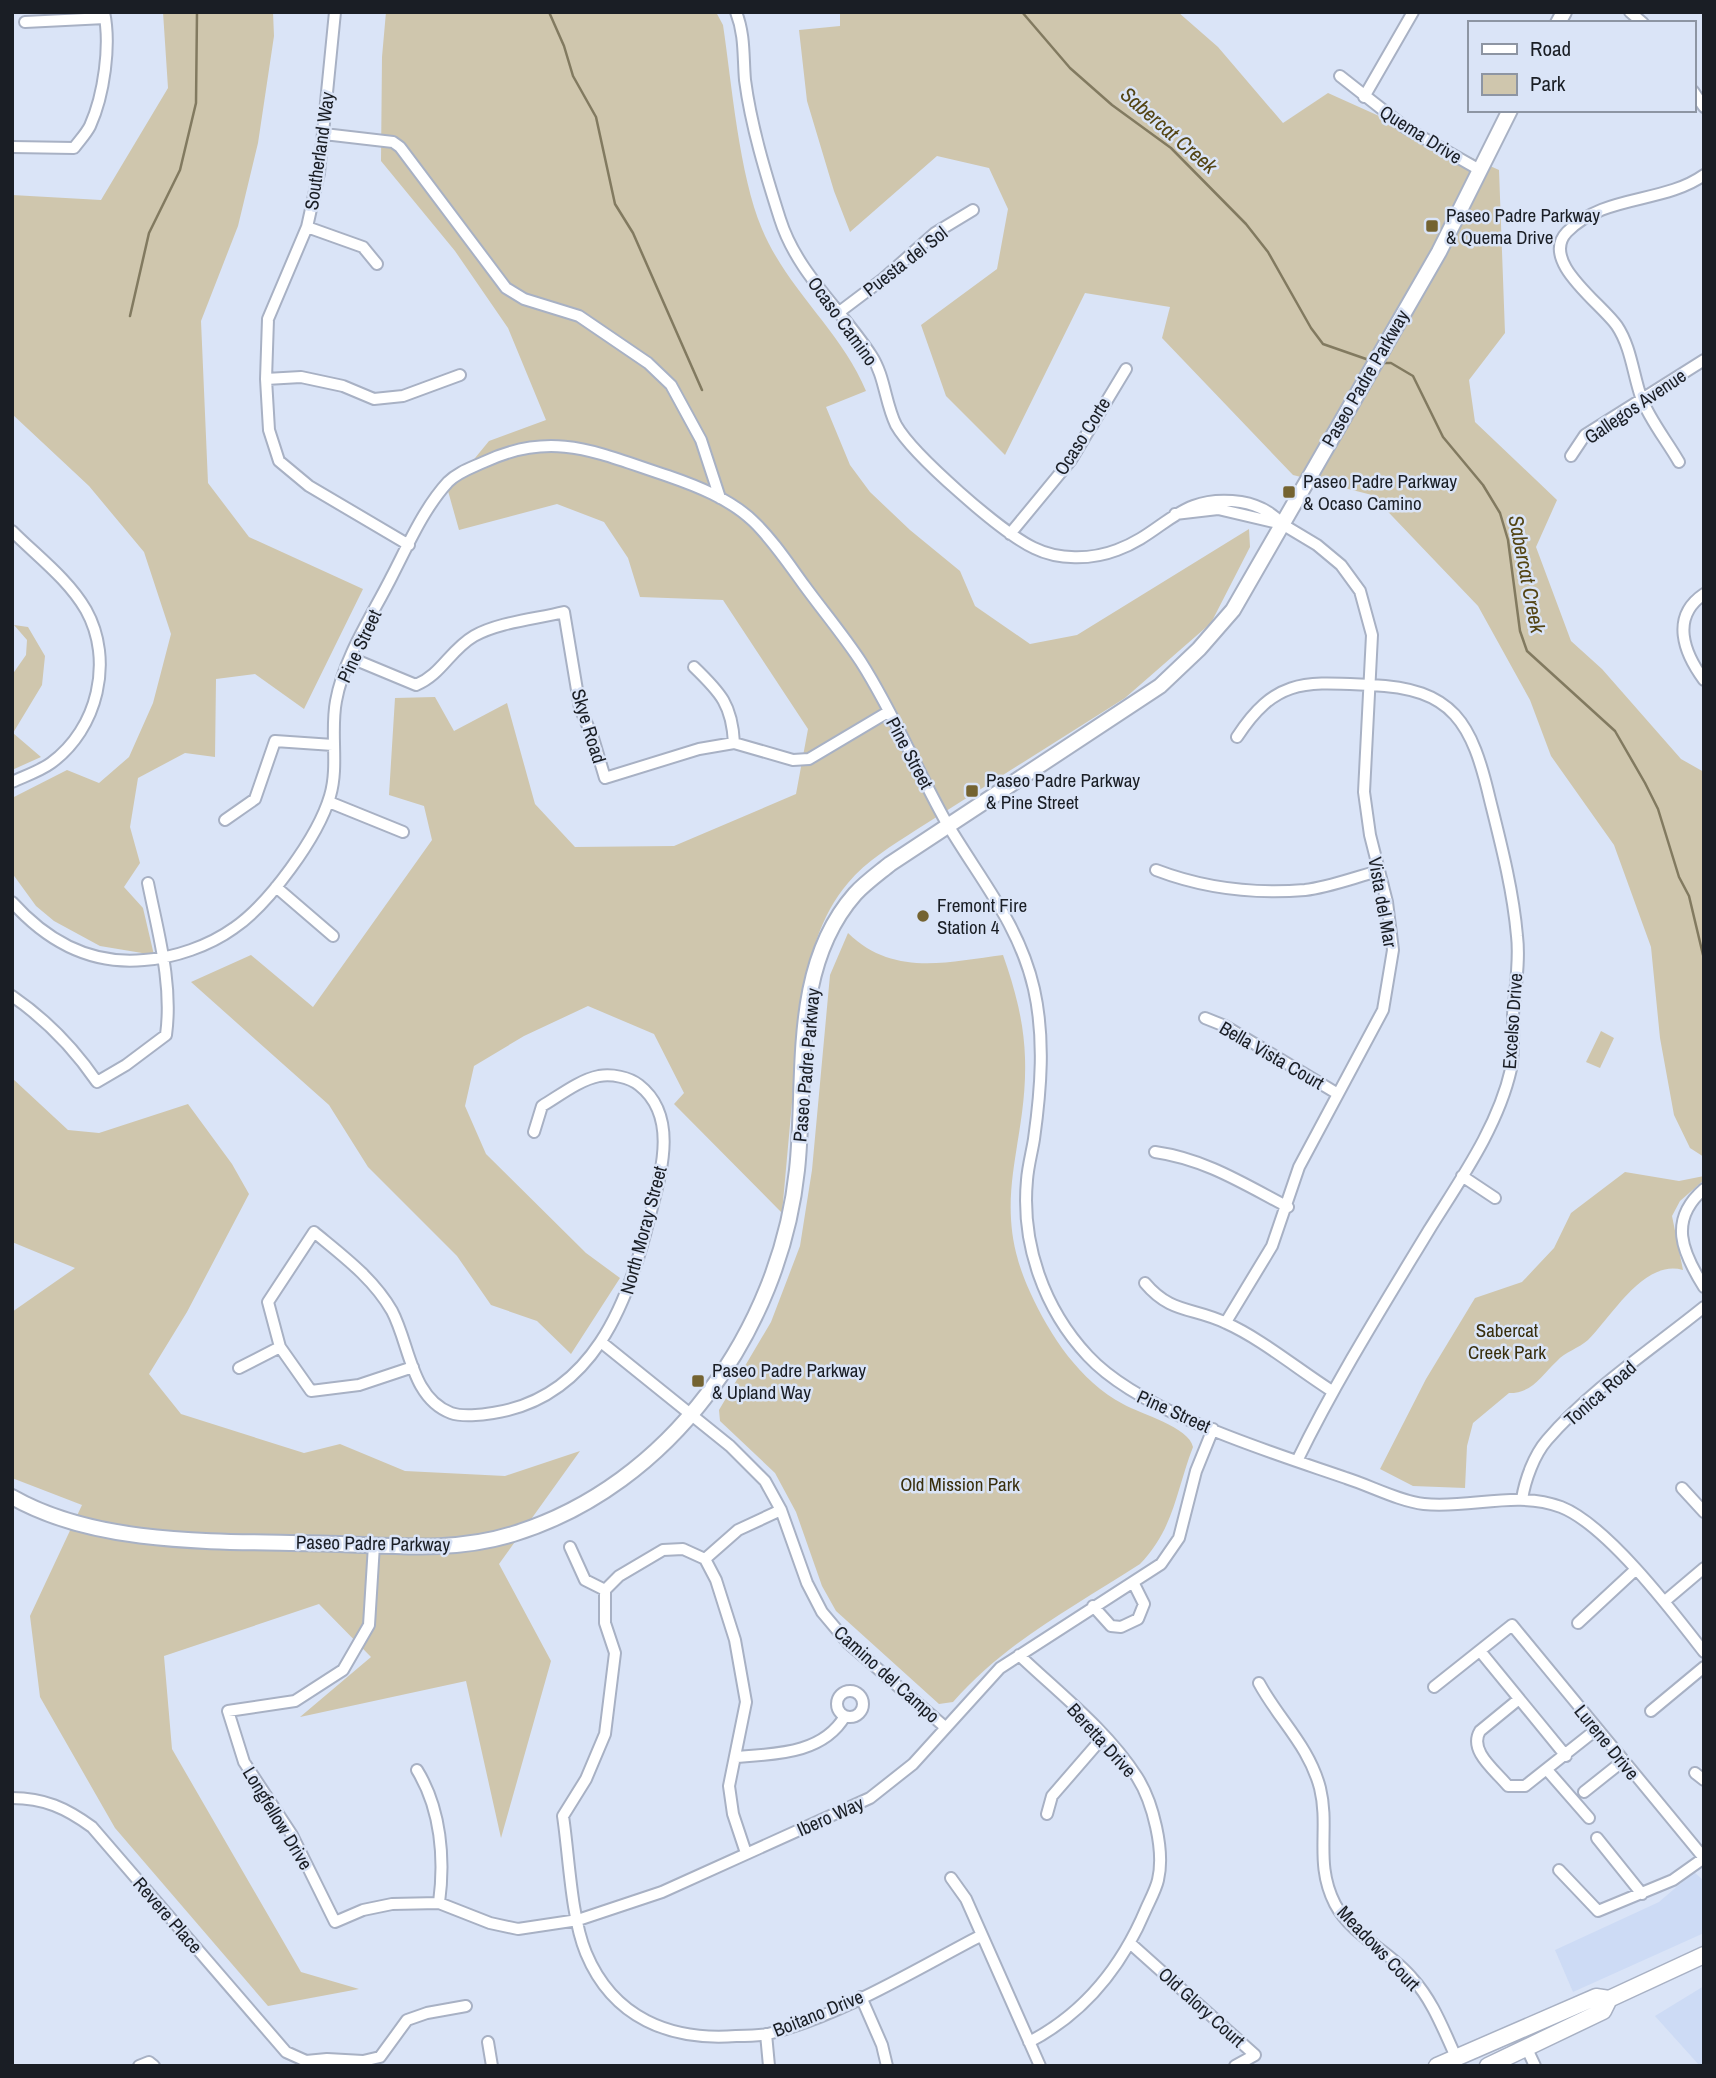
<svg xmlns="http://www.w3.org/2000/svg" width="1716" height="2078" font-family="'Archivo Narrow',sans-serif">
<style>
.built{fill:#cddbf5}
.green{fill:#cfc6ad}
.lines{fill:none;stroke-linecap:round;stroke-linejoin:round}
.stream{stroke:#827a60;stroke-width:2.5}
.street-casing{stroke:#a8b1c4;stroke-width:14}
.secondary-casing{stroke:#a8b1c4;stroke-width:18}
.primary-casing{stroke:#a8b1c4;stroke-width:19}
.street{stroke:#fff;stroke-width:10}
.secondary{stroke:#fff;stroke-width:14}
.primary{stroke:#fff;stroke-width:16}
.poi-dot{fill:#746331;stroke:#dae4f7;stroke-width:2.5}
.labels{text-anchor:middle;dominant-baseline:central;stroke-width:5;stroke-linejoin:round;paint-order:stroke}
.street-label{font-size:19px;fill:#1a1e25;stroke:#dae4f7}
.poi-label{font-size:19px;fill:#1a1e25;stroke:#dae4f7;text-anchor:start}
.park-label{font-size:19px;fill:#382e0c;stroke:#dae4f7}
.water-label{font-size:21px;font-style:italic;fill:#534413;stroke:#dae4f7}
</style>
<rect width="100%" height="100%" fill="#dae4f7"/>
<!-- built -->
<path class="built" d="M 1694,1872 L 1704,1881 L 1704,1933 L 1573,1992 L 1555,1950 L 1659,1902 Z
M 1704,1986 L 1704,2066 L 1700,2066 L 1655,2016 Z"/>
<!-- green -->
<path class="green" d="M 163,12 L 273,12 L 274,36 L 258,143 L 238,226 L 201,321 L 208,483 L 249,537 L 363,589 L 304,709 L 255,674 L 216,679 L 215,757 L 185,753 L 138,778 L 130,827 L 140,863 L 124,887 L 143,908 L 154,955 L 100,946 L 54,921 L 36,906 L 12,873 L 12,798 L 67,770 L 99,783 L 129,757 L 153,703 L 171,634 L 144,552 L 89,486 L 12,414 L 12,195 L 101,200 L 168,88 Z
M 386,12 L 716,12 L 723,25 C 732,85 739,174 762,229 C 787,289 841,331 866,391 L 826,407 L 850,465 L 870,492 L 910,530 L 960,571 L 975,606 L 1030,644 L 1077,635 L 1249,529 L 1250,547 L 1211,623 L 1125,698 L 916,830 C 893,845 866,861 848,883 C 820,915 808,962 801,1003 L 782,1213 L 674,1104 L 684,1093 L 654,1034 L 588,1006 L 524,1036 L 474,1066 L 465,1106 L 486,1154 L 586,1253 L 620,1278 L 571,1354 L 537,1321 L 491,1305 L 457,1256 L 368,1167 L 329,1105 L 191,982 L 251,955 L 313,1007 L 432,840 L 424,806 L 389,795 L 395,698 L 435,697 L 454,731 L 507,703 L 535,804 L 575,847 L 674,846 L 796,794 L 808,729 L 723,600 L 640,597 L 628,558 L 604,522 L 557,504 L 459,530 L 448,491 L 489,441 L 546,420 L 508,328 L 455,251 L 381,161 L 382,57 Z
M 840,12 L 1178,12 L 1218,47 L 1283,123 L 1328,93 L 1499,170 L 1505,333 L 1469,380 L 1475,422 L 1557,500 L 1536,547 L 1571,641 L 1602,669 L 1681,759 L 1704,772 L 1704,1157 L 1690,1148 L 1674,1115 L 1660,1038 L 1651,947 L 1614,845 L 1551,756 L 1530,700 L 1478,606 L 1372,495 L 1293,475 L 1162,338 L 1170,307 L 1085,293 L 1005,455 L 946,396 L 921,325 L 997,269 L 1008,209 L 989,168 L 937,156 L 850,232 L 834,191 L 807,101 L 799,30 L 840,26 Z
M 14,625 L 28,627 L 45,656 L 42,685 L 13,733 L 41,757 L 12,770 L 12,675 L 26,655 L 27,640 Z
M 848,933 C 893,977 947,962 1003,955 C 1015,989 1024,1022 1025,1058 C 1028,1147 988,1201 1030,1292 C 1050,1336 1080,1381 1123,1404 C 1141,1414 1189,1427 1193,1447 C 1176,1491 1174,1529 1140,1564 C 1072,1608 1007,1641 953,1702 L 939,1704 L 836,1611 L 822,1586 L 796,1512 L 775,1473 L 720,1421 L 719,1410 L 771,1322 L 800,1246 L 812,1170 L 830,975 Z
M 1601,1031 L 1614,1038 L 1600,1068 L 1586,1062 Z
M 12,1078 L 68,1130 L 99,1133 L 188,1104 L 232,1164 L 249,1194 L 187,1312 L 149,1374 L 181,1414 L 304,1453 L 340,1444 L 405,1471 L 505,1476 L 580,1451 L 499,1564 L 551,1661 L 501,1838 L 466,1681 L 300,1717 L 371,1657 L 319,1604 L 164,1656 L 172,1749 L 301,1972 L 359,1989 L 268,2006 L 115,1828 L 40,1697 L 30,1616 L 82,1505 L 12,1478 L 12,1312 L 75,1268 L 12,1242 Z
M 1625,1172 L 1679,1181 L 1704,1176 L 1704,1180 L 1680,1201 L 1672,1216 L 1683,1270 C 1644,1259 1613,1315 1588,1340 C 1579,1348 1565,1352 1557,1361 C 1541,1376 1533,1393 1509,1393 L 1473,1423 L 1467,1446 L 1465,1488 L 1413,1486 L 1380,1469 L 1426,1379 L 1475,1298 L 1522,1282 L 1554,1248 L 1571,1213 Z"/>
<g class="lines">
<!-- stream -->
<path class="stream" d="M 549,12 L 564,46 L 573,76 L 596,117 L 615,204 L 633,233 L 702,390
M 1022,12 L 1070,68 L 1112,105 L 1171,148 L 1246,224 L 1268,252 L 1311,328 L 1323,344 L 1369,360
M 130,316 L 149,233 L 180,170 L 196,103 L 197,12
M 1382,363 L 1391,363 L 1413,376 L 1443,437 L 1483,485 L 1500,513 L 1508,540 L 1520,631 L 1527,651 L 1615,731 L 1645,783 L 1658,809 L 1679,877 L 1689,896 L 1704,959"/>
<!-- street casing -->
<g class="street-casing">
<path id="street" d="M 335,12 L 319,173 L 307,227 L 268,319 L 266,379 L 269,430 L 279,461 L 309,486 L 409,545
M 736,12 C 745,35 743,56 745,80 C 751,126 766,175 780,219 C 797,273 841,309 871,355 C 885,376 885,403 896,425 C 913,455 1002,533 1034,548 C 1058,560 1091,560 1117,550 C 1166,532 1179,493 1241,502 C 1258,505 1271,511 1282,524
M 1630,12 L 1643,23
M 25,22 L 105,18
M 1340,76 L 1406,128 L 1478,169
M 1693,91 L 1704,107
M 1364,97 L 1413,12
M 324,134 L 393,142 L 400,147 L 506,288 L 524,299 L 579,316 L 648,363 L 671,385 L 701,440 L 720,498
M 12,147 L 74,148 C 79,141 86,134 90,126 C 104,95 111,45 104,12
M 307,227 L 363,247 L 377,264
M 838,313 L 883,279 L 935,233 L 973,210
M 266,379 L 301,377 L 343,386 L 374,399 L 403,396 L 460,375
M 1571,456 L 1585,435 L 1704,360
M 1679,462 C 1667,441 1649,419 1641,397 C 1633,374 1631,347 1617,326 C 1601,303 1539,261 1567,232 C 1604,194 1663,204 1704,175
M 1175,514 L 1218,509 L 1282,524 L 1317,545 L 1341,565 L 1360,591 L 1372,635 L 1364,792 L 1370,835 L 1387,902 L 1393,950 L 1383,1010 L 1299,1167 L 1272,1246 L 1226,1322
M 12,531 C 37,556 68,579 86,610 C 114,660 98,729 51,763 C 40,771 25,776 12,782
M 1010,534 L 1071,460 L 1126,369
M 1704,594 C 1670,617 1684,653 1704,680
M 351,658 L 416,685 C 441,675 450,650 474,636 C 499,622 536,619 564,612 L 580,708 L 593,738 L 605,778 L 699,749 L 734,743 L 793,760 L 809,759 L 888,712
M 694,667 C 721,693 732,705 734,743
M 1237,737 C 1276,677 1306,682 1370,685 C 1454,688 1472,723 1490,800 C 1501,844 1513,890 1517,936 C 1520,961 1515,990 1513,1015 C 1513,1033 1514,1052 1511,1069 C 1498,1127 1460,1180 1429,1230 C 1383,1306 1336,1381 1297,1461
M 329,802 L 403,832
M 225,820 L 255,799 L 275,741 L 333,745
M 1156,870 C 1203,888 1255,894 1305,890 C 1330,887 1355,877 1379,871
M 276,887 L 333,936
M 12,902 C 47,941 91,965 144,960 C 174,958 209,946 234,928 C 269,904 318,837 330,796 C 339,766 330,732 336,701 C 344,657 372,616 392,576 C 408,545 424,508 448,482 C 458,472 471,468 484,462 C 554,429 600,454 668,476 C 697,486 730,499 753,521 C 772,539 788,563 804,585 C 823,611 844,636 861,662 C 893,712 916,768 945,820 C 978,877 1019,923 1034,989 C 1045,1038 1041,1089 1034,1139 C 1032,1152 1028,1166 1027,1180 C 1021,1244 1044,1309 1088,1356 C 1141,1413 1271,1452 1346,1478 C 1371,1486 1399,1501 1424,1504 C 1470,1509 1516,1490 1561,1507 C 1607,1525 1673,1612 1704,1652
M 12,996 C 47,1020 73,1047 97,1082 L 126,1065 L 166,1035 C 173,984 158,933 148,883
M 1205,1018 L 1225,1026 L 1338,1094
M 1155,1152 C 1205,1159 1244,1184 1288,1207
M 1462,1176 L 1495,1198
M 1704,1189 C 1668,1220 1682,1252 1704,1287
M 1145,1283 C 1171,1314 1193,1307 1226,1323 C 1260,1338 1299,1370 1332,1391
M 601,1342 L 730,1446 L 765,1481 L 781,1510 L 807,1583 L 822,1612 L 848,1643 L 945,1727
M 413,1367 L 359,1385 L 311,1391 L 280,1347 L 268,1302 L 314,1232 C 343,1256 373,1278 392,1311 C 410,1345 411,1398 451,1413 C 462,1417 482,1415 493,1413 C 592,1398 628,1304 649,1219 C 660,1176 680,1117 639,1085 C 629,1077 612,1074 599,1076 C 579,1080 559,1096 542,1106 L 534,1132
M 239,1368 L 280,1347
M 1682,1488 L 1704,1512
M 1522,1499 C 1525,1480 1534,1455 1547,1440 C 1591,1389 1652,1349 1704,1307
M 374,1545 L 369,1625 L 343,1670 L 295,1701 L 228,1711 L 244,1762 L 292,1835 L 335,1922 L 363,1910 L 392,1904 L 439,1903 L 490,1923 L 518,1929 L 578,1920 L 662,1892 L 870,1798 L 913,1764 L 1000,1668 L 1161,1564 L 1179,1538 L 1196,1471 L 1213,1429
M 570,1547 L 585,1580 L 605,1590
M 705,1559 L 738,1530 L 781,1510
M 1665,1601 L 1704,1568
M 1093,1606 L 1111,1626 L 1121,1627 L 1138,1619 L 1144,1604 L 1133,1582
M 1578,1623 L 1634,1571
M 1480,1651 L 1566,1756
M 1019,1655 C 1059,1693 1107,1730 1137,1777 C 1153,1802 1165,1851 1158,1880 C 1156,1889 1150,1900 1146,1909 C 1122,1966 1085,2013 1029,2042
M 1259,1683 C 1279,1720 1309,1746 1320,1788 C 1330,1829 1314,1863 1335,1904 C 1352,1936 1390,1951 1412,1978 C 1433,2001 1443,2029 1456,2057
M 1434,1687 L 1512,1625 L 1704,1858 L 1673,1880 L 1598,1911 L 1559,1870
M837 1704a13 13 0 1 1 26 0a13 13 0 1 1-26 0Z
M 1519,1699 L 1480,1731 C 1468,1751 1496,1771 1508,1786 L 1525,1786 L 1597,1729
M 1651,1711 L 1704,1667
M 736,1757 C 775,1754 823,1754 845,1716
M 417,1770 C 441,1809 445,1859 439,1903
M 1548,1771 L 1589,1818
M 1695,1773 L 1704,1780
M 1584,1792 L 1623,1761
M 12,1798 C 44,1798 66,1808 92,1827 L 286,2052 L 306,2061 L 327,2059 L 363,2061 L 380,2057 L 407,2020 L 427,2013 L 466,2006
M 1047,1814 L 1052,1796 L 1104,1736
M 1597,1838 L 1642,1894
M 746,1853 L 733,1814 L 729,1786 L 746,1702 L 735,1640 L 716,1580 L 705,1559 L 683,1549 L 663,1550 L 619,1576 L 605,1590 L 605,1623 L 615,1653 L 605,1734 L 586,1779 L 563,1816 C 569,1856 571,1917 586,1953 C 613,2018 670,2041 736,2036 C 746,2036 758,2036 768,2034 C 842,2015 913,1971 980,1936
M 951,1878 L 966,1899 L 1040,2066
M 1131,1944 L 1255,2055 L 1235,2066
M 861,1997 L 882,2045 L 887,2066
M 766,2034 L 769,2066
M 488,2042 L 492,2066
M 1527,2049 L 1535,2066
M 139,2066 L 149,2062 L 154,2066"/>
</g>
<!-- secondary casing -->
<g class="secondary-casing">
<path id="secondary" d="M 1558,23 L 1564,12
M 12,1497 C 105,1550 236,1540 340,1544 C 398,1546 456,1552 513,1534 C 670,1486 780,1330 797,1170 C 807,1079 789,969 855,894 C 865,883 879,873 890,864 L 1160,686 L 1199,649 L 1233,610 L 1439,252 L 1510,110"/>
</g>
<!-- primary casing -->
<g class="primary-casing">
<path id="primary" d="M 1437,2066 L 1596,1997 L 1609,1999 L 1704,1955
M 1488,2066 L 1603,2011 L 1609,1999"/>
</g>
<!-- street -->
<use href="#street" class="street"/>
<!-- secondary -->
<use href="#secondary" class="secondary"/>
<!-- primary -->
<use href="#primary" class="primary"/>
</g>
<!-- markers -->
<g class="poi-dot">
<rect x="1425" y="219" width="14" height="14" rx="3.5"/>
<rect x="1282" y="485" width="14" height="14" rx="3.5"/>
<rect x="965" y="784" width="14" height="14" rx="3.5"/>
<circle cx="923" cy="916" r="7"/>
<rect x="691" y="1374" width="14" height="14" rx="3.5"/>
</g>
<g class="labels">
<!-- street labels -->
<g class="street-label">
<text transform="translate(1421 134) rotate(32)">Quema Drive</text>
<text transform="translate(319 151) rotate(-82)">Southerland Way</text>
<text transform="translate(905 261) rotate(-38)">Puesta del Sol</text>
<text transform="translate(843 321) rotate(54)">Ocaso Camino</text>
<text transform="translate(1365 378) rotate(-60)">Paseo Padre Parkway</text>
<text transform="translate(1635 406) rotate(-34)">Gallegos Avenue</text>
<text transform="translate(1082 436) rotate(-58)">Ocaso Corte</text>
<text transform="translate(359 646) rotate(-65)">Pine Street</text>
<text transform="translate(589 726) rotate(73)">Skye Road</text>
<text transform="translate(910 753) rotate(62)">Pine Street</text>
<text transform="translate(1383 902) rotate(80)">Vista del Mar</text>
<text transform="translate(1512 1021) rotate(-86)">Excelso Drive</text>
<text transform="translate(1272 1055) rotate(30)">Bella Vista Court</text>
<text transform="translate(806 1065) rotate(-85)">Paseo Padre Parkway</text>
<text transform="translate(643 1230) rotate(-75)">North Moray Street</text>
<text transform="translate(1600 1393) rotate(-41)">Tonica Road</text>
<text transform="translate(1174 1411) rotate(24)">Pine Street</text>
<text transform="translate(373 1543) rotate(1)">Paseo Padre Parkway</text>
<text transform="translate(887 1674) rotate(42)">Camino del Campo</text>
<text transform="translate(1102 1740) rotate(48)">Beretta Drive</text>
<text transform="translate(1607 1742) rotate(51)">Lurene Drive</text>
<text transform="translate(830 1816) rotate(-24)">Ibero Way</text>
<text transform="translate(278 1818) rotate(59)">Longfellow Drive</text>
<text transform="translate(168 1915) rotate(49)">Revere Place</text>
<text transform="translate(1379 1948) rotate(46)">Meadows Court</text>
<text transform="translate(1202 2007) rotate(42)">Old Glory Court</text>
<text transform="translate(818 2013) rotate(-22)">Boitano Drive</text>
</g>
<!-- poi labels -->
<g class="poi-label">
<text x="1446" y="215">Paseo Padre Parkway<tspan x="1446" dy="22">&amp; Quema Drive</tspan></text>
<text x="1303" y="481">Paseo Padre Parkway<tspan x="1303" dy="22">&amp; Ocaso Camino</tspan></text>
<text x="986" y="780">Paseo Padre Parkway<tspan x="986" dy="22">&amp; Pine Street</tspan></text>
<text x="937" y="905">Fremont Fire<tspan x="937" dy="22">Station 4</tspan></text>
<text x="712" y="1370">Paseo Padre Parkway<tspan x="712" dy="22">&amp; Upland Way</tspan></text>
</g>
<!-- park labels -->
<g class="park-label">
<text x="1507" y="1330">Sabercat<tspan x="1507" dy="22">Creek Park</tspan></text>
<text x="960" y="1484">Old Mission Park</text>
</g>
<!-- water labels -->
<g class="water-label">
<text transform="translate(1169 130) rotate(41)">Sabercat Creek</text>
<text transform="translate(1527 574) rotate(79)">Sabercat Creek</text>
</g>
</g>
<!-- border -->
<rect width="1716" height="2078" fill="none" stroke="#1a1e25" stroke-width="28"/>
<!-- legend -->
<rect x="1468" y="21" width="228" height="91" fill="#dae4f7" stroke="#8d95a3" stroke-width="2"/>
<rect x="1482" y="44" width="35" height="10" fill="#ffffff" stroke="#8d95a3" stroke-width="2"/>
<text x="1530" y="56" font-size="21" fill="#1a1e25">Road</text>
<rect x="1482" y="74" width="35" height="21" fill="#cfc6ad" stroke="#8d95a3" stroke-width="2"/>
<text x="1530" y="91" font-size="21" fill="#1a1e25">Park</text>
</svg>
